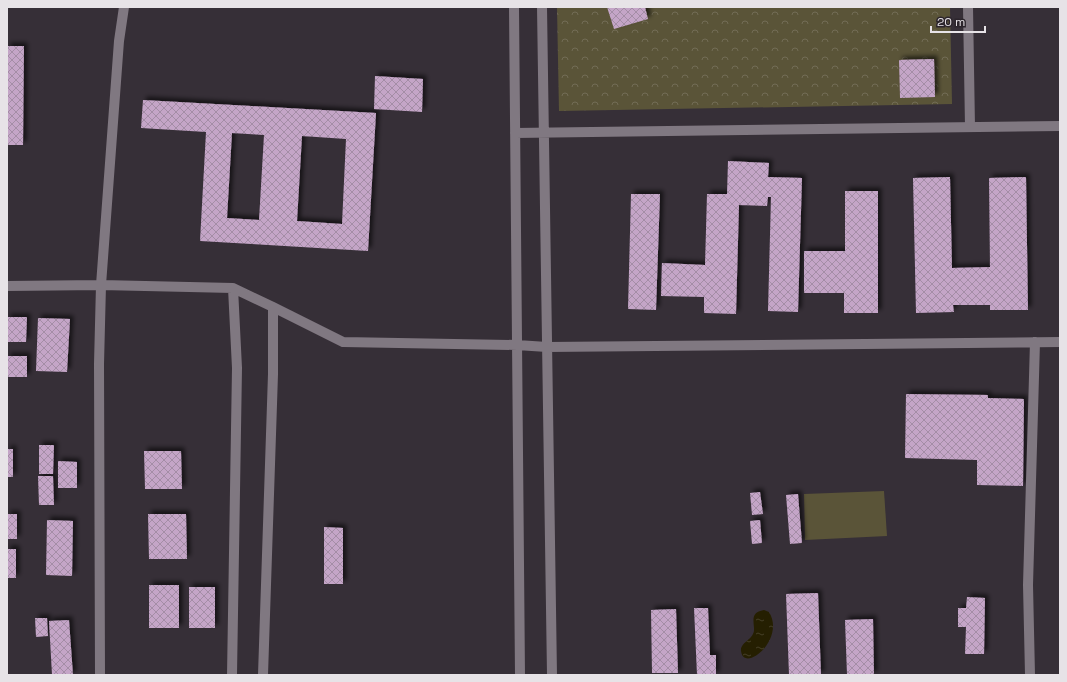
<svg xmlns="http://www.w3.org/2000/svg" width="1067" height="682" font-family="'Space Grotesk',sans-serif">
<style>
.green{fill:#5a5438}
.forest{fill:url(#forest-crowns)}
.water{fill:url(#water-ripples)}
.building{fill:url(#building-cross-hatch);fill-rule:evenodd;filter:url(#shadow)}
.lines{fill:none;stroke-linecap:round;stroke-linejoin:round}
.minor{stroke:#807881;stroke-width:10}
</style>
<defs>
<pattern id="forest-crowns" width="20" height="18" patternUnits="userSpaceOnUse"><rect width="20" height="18" fill="#5a5438"/><path d="M2 6a3 3 0 1 1 6 0M12 15a3 3 0 1 1 6 0" fill="none" stroke="#726c55"/></pattern>
<pattern id="water-ripples" width="26" height="14" patternUnits="userSpaceOnUse"><rect width="26" height="14" fill="#251f01"/><path d="M2 4q2-2 4 0t4 0M15 11q2-2 4 0t4 0" fill="none" stroke="#453f26"/></pattern>
<pattern id="building-cross-hatch" width="8" height="8" patternUnits="userSpaceOnUse"><rect width="8" height="8" fill="#c4a5c7"/><path d="M0 0l8 8M0 8l8-8" fill="none" stroke="#a48da6"/></pattern>
<filter id="shadow"><feDropShadow dx="3.5" dy="-3.5" stdDeviation="2" flood-color="#0009"/></filter>
</defs>
<rect width="100%" height="100%" fill="#362f37"/>
<!-- green -->
<path class="green" d="M 884,491 L 887,536 L 805,540 L 804,494 Z"/>
<!-- forest -->
<path class="forest" d="M 557,7 L 950,7 L 952,104 L 559,111 Z"/>
<!-- water -->
<path class="water" d="M 764,610 L 769,612 C 786,639 744,674 741,651 C 740,641 755,640 754,628 C 753,618 752,612 764,610 Z"/>
<!-- building -->
<path class="building" d="M 607,7 L 645,7 L 648,19 L 614,29 Z
M 7,46 L 24,46 L 23,145 L 7,145 Z
M 934,59 L 935,97 L 900,98 L 899,60 Z
M 375,76 L 423,79 L 422,112 L 374,109 Z
M 143,100 L 376,113 L 368,251 L 200,241 L 206,132 L 141,128 ZM 232,133 L 264,135 L 259,220 L 227,218 ZM 302,136 L 346,139 L 342,224 L 297,221 Z
M 728,161 L 769,163 L 768,177 L 802,178 L 798,312 L 768,311 L 771,197 L 768,197 L 767,206 L 739,205 L 736,314 L 704,313 L 704,297 L 661,296 L 662,263 L 705,265 L 707,194 L 727,194 Z
M 950,177 L 952,268 L 990,267 L 989,178 L 1026,177 L 1028,310 L 990,310 L 990,305 L 953,305 L 954,312 L 916,313 L 913,178 Z
M 845,191 L 878,191 L 878,313 L 844,313 L 844,293 L 804,293 L 804,251 L 845,251 Z
M 631,194 L 660,194 L 656,310 L 628,309 Z
M 7,317 L 27,317 L 26,342 L 7,342 Z
M 38,318 L 70,319 L 67,372 L 36,371 Z
M 7,356 L 27,356 L 27,377 L 7,377 Z
M 906,394 L 988,395 L 988,398 L 1024,399 L 1023,486 L 977,485 L 977,460 L 905,458 Z
M 39,445 L 54,445 L 53,474 L 39,474 Z
M 7,449 L 13,449 L 13,477 L 7,477 Z
M 144,451 L 181,451 L 182,489 L 145,489 Z
M 58,461 L 77,462 L 77,488 L 58,488 Z
M 38,476 L 53,476 L 54,505 L 39,505 Z
M 760,492 L 763,514 L 752,515 L 750,493 Z
M 798,494 L 802,543 L 790,544 L 786,495 Z
M 7,514 L 17,514 L 17,539 L 7,539 Z
M 148,514 L 186,514 L 187,559 L 149,559 Z
M 47,520 L 73,521 L 72,576 L 46,575 Z
M 760,520 L 762,543 L 752,544 L 750,521 Z
M 324,527 L 343,528 L 343,584 L 324,584 Z
M 7,549 L 16,549 L 16,578 L 7,578 Z
M 149,585 L 179,585 L 179,628 L 149,628 Z
M 189,587 L 215,587 L 215,628 L 189,628 Z
M 818,593 L 821,675 L 789,675 L 786,594 Z
M 967,597 L 985,598 L 984,654 L 965,654 L 966,627 L 958,627 L 958,608 L 966,608 Z
M 694,608 L 708,608 L 710,655 L 716,655 L 716,675 L 697,675 Z
M 676,609 L 678,673 L 652,673 L 651,610 Z
M 35,618 L 47,618 L 48,636 L 36,637 Z
M 873,619 L 874,675 L 847,675 L 845,620 Z
M 69,620 L 73,675 L 52,675 L 49,621 Z"/>
<g class="lines">
<!-- minor -->
<path class="minor" d="M 514,7 L 520,675
M 542,7 L 552,675
M 968,7 L 970,127
M 515,133 L 1060,126
M 7,286 L 101,285 L 233,288 L 273,307 L 343,342 L 517,345 L 547,347 L 1060,342
M 100,675 L 99,364 L 101,285 L 119,41 L 124,7
M 232,675 L 237,368 L 233,288
M 263,675 L 273,374 L 273,307
M 1030,675 L 1028,585 L 1035,342"/>
</g>
<!-- border -->
<rect width="1067" height="682" fill="none" stroke="#e7e3e7" stroke-width="16"/>
<!-- scale -->
<path d="M931 26v6h54v-6" fill="none" stroke="#e7e3e7" stroke-width="2"/>
<text x="937" y="26" font-size="12" fill="#e7e3e7" stroke="#2c252c" stroke-width="3" paint-order="stroke">20 m</text>
</svg>
